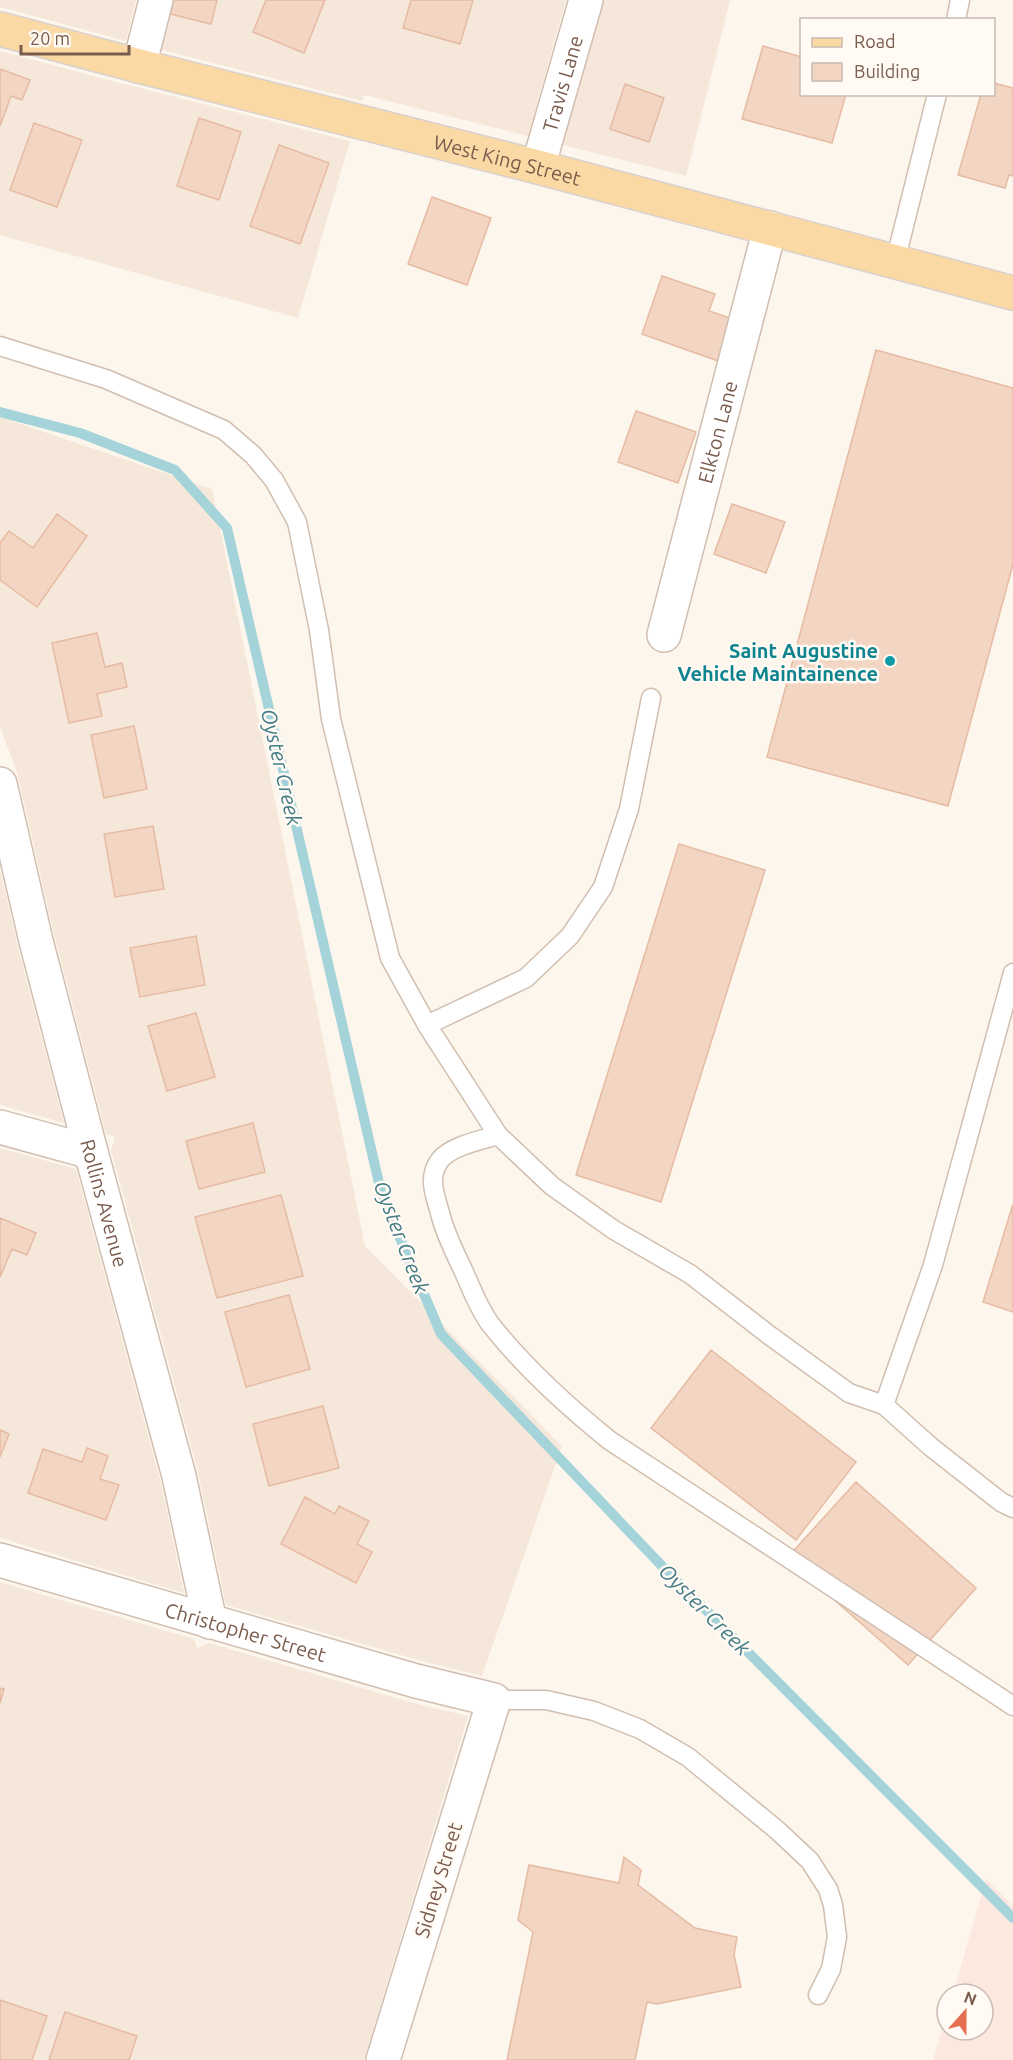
<svg xmlns="http://www.w3.org/2000/svg" width="1013" height="2060" font-family="Ubuntu,sans-serif">
<style>
.residential{fill:#f5e8da}
.commercial{fill:#fde8e0}
.lines{fill:none;stroke-linecap:round;stroke-linejoin:round}
.stream{stroke:#a5d3da;stroke-width:10}
.building{fill:#f3d5c3;stroke:#e6bba3;stroke-width:1.5}
.lane-casing{stroke:#d1beb0;stroke-width:21}
.street-casing{stroke:#d1beb0;stroke-width:36}
.primary-casing{stroke:#dad1cd;stroke-width:36}
.lane{stroke:#fff;stroke-width:18}
.street{stroke:#fff;stroke-width:33}
.primary{stroke:#fbd9a5;stroke-width:33}
.culture-dot{fill:#0f9aa8;stroke:#fffaf3;stroke-width:2}
.labels{text-anchor:middle;dominant-baseline:central;stroke-width:5;stroke-linejoin:round;paint-order:stroke}
.street-label{font-size:20px;fill:#7a5c4d;stroke:#fffaf3}
.culture-label{font-size:20px;font-weight:bold;fill:#0d838f;stroke:#fffaf3;text-anchor:end}
.water-label{font-size:21px;font-style:italic;fill:#437c86;stroke:#fffaf3}
</style>
<rect width="100%" height="100%" fill="#fdf6ec"/>
<!-- residential -->
<path class="residential" d="M 0,0 L 136,0 L 126,41 L 0,7 Z
M 174,0 L 566,0 L 528,136 L 364,95 L 362,101 L 161,50 Z
M 603,0 L 730,0 L 686,176 L 563,145 Z
M 0,51 L 116,82 L 350,141 L 298,318 L 0,235 Z
M 0,417 L 212,489 L 365,1246 L 562,1446 L 482,1676 L 422,1661 L 226,1605 L 197,1468 L 111,1150 L 115,1137 L 106,1134 L 54,934 L 17,772 L 0,727 Z
M 0,869 L 18,948 L 64,1123 L 0,1105 Z
M 0,1148 L 76,1169 L 161,1483 L 184,1593 L 0,1538 Z
M 0,1582 L 194,1639 L 197,1648 L 209,1643 L 410,1702 L 468,1716 L 364,2060 L 0,2060 Z"/>
<!-- commercial -->
<path class="commercial" d="M 986,1879 L 1013,1906 L 1013,2060 L 933,2060 L 947,2013 L 947,2030 L 983,2030 L 983,1994 L 953,1994 Z"/>
<g class="lines">
<!-- stream -->
<path class="stream" d="M 0,412 L 80,433 L 175,470 L 227,528 L 382,1196 L 441,1334 L 662,1566 L 1013,1918"/>
</g>
<!-- building -->
<path class="building" d="M 170,0 L 217,0 L 211,24 L 166,13 Z
M 266,0 L 325,0 L 304,53 L 253,32 Z
M 411,0 L 473,0 L 460,44 L 403,28 Z
M 763,46 L 802,57 L 802,94 L 846,94 L 832,143 L 742,119 Z
M 0,69 L 30,80 L 22,100 L 11,96 L 0,126 Z
M 994,83 L 1013,88 L 1013,176 L 1009,175 L 1005,188 L 958,175 L 981,94 L 994,94 Z
M 625,84 L 664,98 L 649,142 L 610,129 Z
M 199,118 L 241,132 L 219,200 L 177,186 Z
M 34,123 L 82,140 L 57,207 L 10,190 Z
M 279,145 L 329,163 L 300,244 L 250,226 Z
M 432,197 L 491,218 L 467,285 L 408,264 Z
M 662,276 L 715,294 L 709,311 L 733,319 L 718,361 L 642,334 Z
M 876,350 L 1013,388 L 1013,564 L 948,806 L 767,757 Z
M 636,411 L 696,432 L 678,483 L 618,462 Z
M 732,504 L 785,522 L 766,573 L 714,554 Z
M 57,514 L 87,536 L 37,607 L 0,580 L 0,543 L 9,531 L 33,548 Z
M 97,633 L 105,667 L 122,663 L 127,687 L 97,694 L 102,716 L 69,723 L 52,643 Z
M 134,726 L 147,789 L 104,798 L 91,735 Z
M 153,826 L 164,889 L 115,897 L 104,834 Z
M 679,844 L 765,870 L 661,1202 L 576,1175 Z
M 196,936 L 205,985 L 140,997 L 130,948 Z
M 196,1013 L 215,1077 L 167,1091 L 148,1026 Z
M 253,1123 L 265,1172 L 199,1189 L 186,1141 Z
M 281,1195 L 303,1276 L 217,1298 L 195,1217 Z
M 1013,1204 L 1013,1312 L 983,1302 Z
M 0,1218 L 36,1233 L 27,1255 L 12,1249 L 0,1277 Z
M 289,1295 L 310,1369 L 246,1387 L 225,1312 Z
M 711,1350 L 856,1462 L 796,1540 L 651,1428 Z
M 323,1406 L 339,1468 L 269,1486 L 253,1424 Z
M 0,1430 L 9,1434 L 0,1457 Z
M 87,1448 L 108,1456 L 100,1479 L 119,1485 L 106,1520 L 28,1493 L 43,1449 L 82,1462 Z
M 856,1482 L 976,1588 L 908,1665 L 787,1558 Z
M 305,1497 L 335,1514 L 339,1506 L 369,1521 L 357,1544 L 372,1552 L 356,1583 L 281,1544 Z
M 0,1688 L 4,1689 L 0,1703 Z
M 624,1857 L 641,1870 L 638,1885 L 695,1928 L 737,1937 L 734,1955 L 741,1987 L 657,2004 L 647,2002 L 635,2060 L 507,2060 L 533,1932 L 518,1920 L 529,1865 L 619,1883 Z
M 0,2000 L 47,2016 L 32,2060 L 0,2060 Z
M 65,2012 L 137,2036 L 129,2060 L 49,2060 Z"/>
<g class="lines">
<!-- lane casing -->
<g class="lane-casing">
<path id="lane" d="M 956,20 L 960,0
M 895,262 L 937,94
M 0,346 L 106,379 L 224,430 L 253,455 L 274,480 L 297,522 L 319,630 L 331,719 L 390,958 L 427,1025 L 498,1135 L 552,1186 L 614,1230 L 690,1274 L 769,1335 L 849,1393 L 884,1405 L 931,1447 L 1001,1502 L 1013,1508
M 427,1025 L 526,978 L 570,936 L 603,887 L 629,809 L 651,698
M 498,1135 C 481,1140 451,1146 440,1160 C 427,1177 435,1195 440,1213 C 445,1234 455,1253 464,1272 C 472,1290 479,1309 491,1325 C 525,1368 567,1406 609,1440 L 1013,1706
M 884,1405 L 933,1265 L 1013,973
M 494,1700 L 546,1700 L 594,1711 L 640,1729 L 688,1757 L 777,1830 L 810,1861 L 828,1889 L 833,1905 L 837,1937 L 831,1969 L 818,1995"/>
</g>
<!-- street casing -->
<g class="street-casing">
<g id="street">
<path d="M 139,66 L 156,0"/>
<path id="s1" d="M 538,167 L 586,0"/>
<path id="s2" d="M 664,635 L 770,228"/>
<path id="s3" d="M 0,784 L 36,941 L 91,1152 L 179,1476 L 210,1622"/>
<path d="M 0,1127 L 91,1152"/>
<path id="s4" d="M 0,1560 L 416,1681 L 494,1700 L 383,2060"/>
</g>
</g>
<!-- primary casing -->
<g class="primary-casing">
<g id="primary">
<path id="s5" d="M 0,29 L 139,66 L 538,167 L 1013,293"/>
</g>
</g>
<!-- lane -->
<use href="#lane" class="lane"/>
<!-- street -->
<use href="#street" class="street"/>
<!-- primary -->
<use href="#primary" class="primary"/>
</g>
<!-- markers -->
<circle class="culture-dot" cx="890" cy="661" r="6"/>
<g class="labels">
<!-- street labels -->
<g class="street-label">
<text stroke="none"><textPath href="#s1" startOffset="87">Travis Lane</textPath></text>
<text stroke="none"><textPath href="#s5" startOffset="524">West King Street</textPath></text>
<text stroke="none"><textPath href="#s2" startOffset="210">Elkton Lane</textPath></text>
<text stroke="none"><textPath href="#s3" startOffset="432">Rollins Avenue</textPath></text>
<text stroke="none"><textPath href="#s4" startOffset="256">Christopher Street</textPath></text>
<text transform="translate(438 1880) rotate(-73)">Sidney Street</text>
</g>
<!-- culture labels -->
<g class="culture-label">
<text x="878" y="650">Saint Augustine<tspan x="878" dy="23">Vehicle Maintainence</tspan></text>
</g>
<!-- water labels -->
<g class="water-label">
<text transform="translate(282 767) rotate(77)">Oyster Creek</text>
<text transform="translate(402 1237) rotate(69)">Oyster Creek</text>
<text transform="translate(705 1609) rotate(45)">Oyster Creek</text>
</g>
</g>
<!-- legend -->
<rect x="800" y="18" width="195" height="78" fill="#fffaf3" stroke="#cabbb1" stroke-width="1.5"/>
<rect x="812" y="38" width="30" height="9" fill="#fbd9a5" stroke="#cabbb1" stroke-width="1.5"/>
<text x="854" y="48" font-size="18" fill="#7a5c4d">Road</text>
<rect x="812" y="63" width="30" height="18" fill="#f3d5c3" stroke="#cabbb1" stroke-width="1.5"/>
<text x="854" y="78" font-size="18" fill="#7a5c4d">Building</text>
<!-- north arrow -->
<g transform="translate(965 2012) rotate(21)"><circle r="28" fill="#fffaf3" stroke="#cabbb1" stroke-width="1.5"/>
<path d="M0-4.5L10 22L0 15L-10 22Z" fill="#e76f51"/>
<text y="-9" font-size="16" font-weight="bold" text-anchor="middle" fill="#7a5c4d">N</text>
</g>
<!-- scale -->
<path d="M21 45v9h108v-9" fill="none" stroke="#7a5c4d" stroke-width="3"/>
<text x="30" y="45" font-size="18" fill="#7a5c4d" stroke="#fffaf3" stroke-width="4.5" paint-order="stroke">20 m</text>
</svg>
